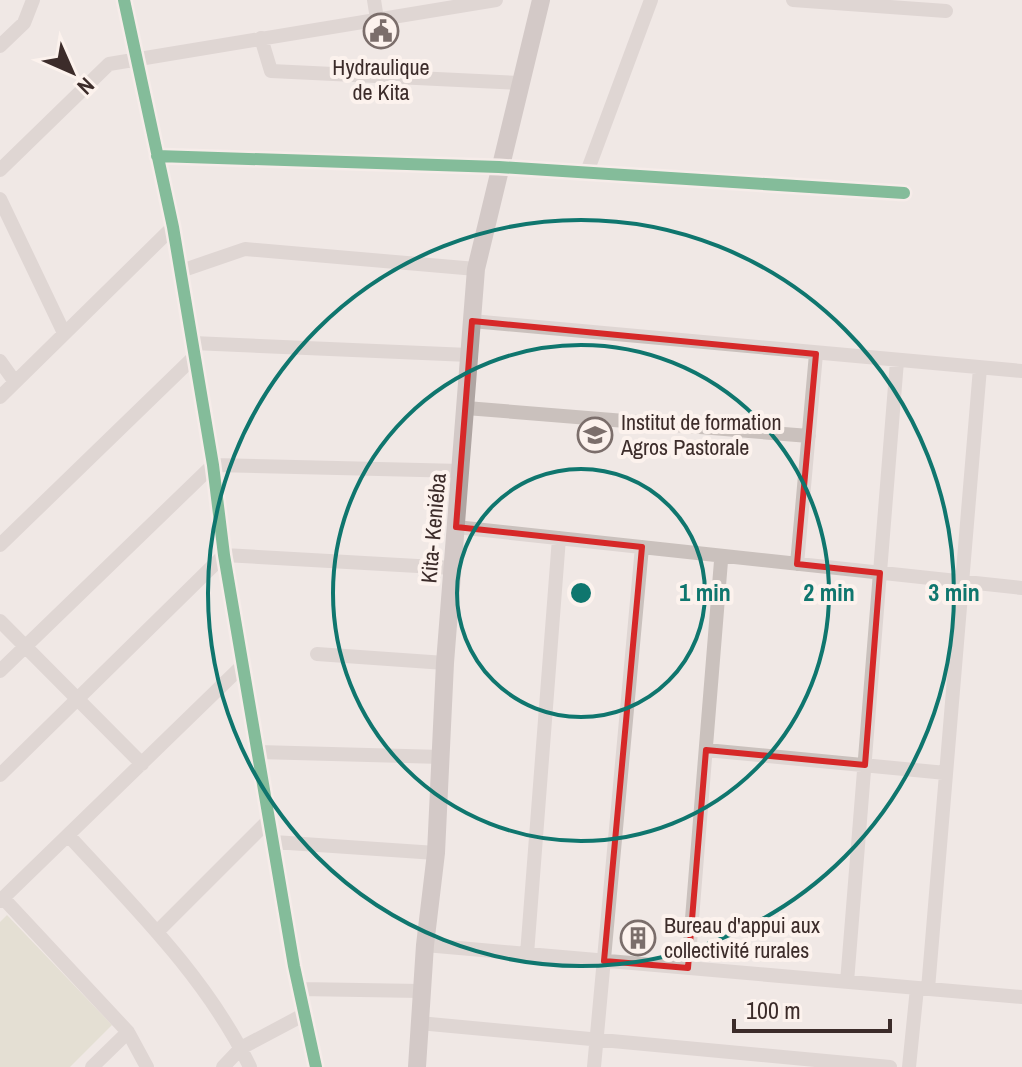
<svg xmlns="http://www.w3.org/2000/svg" width="1022" height="1067" font-family="'Archivo Narrow',sans-serif">
<style>
.green{fill:#d6d5bd}
.lines{fill:none;stroke-linecap:round;stroke-linejoin:round}
.minor{stroke:#cac1bd;stroke-width:14}
.major{stroke:#afa5a2;stroke-width:18}
.cycleway-casing{stroke:#fcf2ed;stroke-width:17}
.cycleway{stroke:#00873e;stroke-width:12}
.marked{fill:none;stroke:#d62828;stroke-width:6;stroke-linejoin:round}
.ring{fill:none;stroke:#0f766e;stroke-width:4}
.labels{text-anchor:middle;dominant-baseline:central;stroke-width:8;stroke-linejoin:round;paint-order:stroke}
.poi-label{font-size:22px;fill:#3c2c2a;stroke:#fcf2ed;text-anchor:start}
.street-label{font-size:22px;fill:#3c2c2a;stroke:#fcf2ed}
.centre{fill:#0f766e;stroke:#fcf2ed;stroke-width:4}
.ring-label{font-size:24px;text-anchor:middle;font-weight:bold;fill:#0f766e;stroke:#fcf2ed;stroke-width:8;stroke-linejoin:round;paint-order:stroke}
</style>
<rect width="100%" height="100%" fill="#f0e8e5"/>
<!-- green -->
<path class="green" d="M 7,915 L 112,1025 L 70,1067 L 0,1067 L 0,922 Z"/>
<g class="lines">
<!-- minor -->
<path class="minor" d="M 124,0 L 173,227 L 213,465 L 224,555 L 294,966 L 316,1067
M 374,0 L 377,19
M 793,0 L 946,11
M 261,38 L 271,71 L 520,83
M 0,46 L 24,23 L 33,0
M 157,156 L 499,167 L 904,193
M 0,170 L 109,64 L 496,0
M 587,172 L 651,0
M 0,199 L 64,333
M 181,271 L 245,249 L 476,269
M 472,321 L 1022,371
M 193,343 L 469,355
M 0,361 L 15,382
M 0,397 L 173,227
M 466,408 L 809,436
M 456,527 L 1022,588
M 0,545 L 195,356
M 797,564 L 816,354
M 0,621 L 142,764
M 317,654 L 445,663
M 0,671 L 213,465 L 462,471
M 706,750 L 946,773
M 258,752 L 442,757
M 0,775 L 224,555 L 453,568
M 68,835 C 134,907 207,978 250,1067
M 274,842 L 436,853
M 3,898 L 128,1032 L 147,1067
M 0,901 L 243,665
M 157,932 L 270,819
M 425,945 L 1022,997
M 527,954 L 559,538
M 688,968 L 721,561
M 847,982 L 897,361
M 299,989 L 421,991
M 928,989 L 980,368
M 419,1023 L 890,1067
M 92,1067 L 128,1032
M 223,1067 L 241,1048 L 305,1014
M 594,1067 L 642,547
M 909,1067 L 917,988"/>
<!-- major -->
<path class="major" d="M 417,1067 L 425,945 L 436,853 L 445,663 L 476,269 L 541,0"/>
<!-- cycleway casing -->
<g class="cycleway-casing">
<path id="cycleway" d="M 124,0 L 173,227 L 213,465 L 224,555 L 294,966 L 316,1067
M 157,156 L 499,167 L 904,193"/>
</g>
<!-- cycleway -->
<use href="#cycleway" class="cycleway"/>
</g>
<!-- marked area -->
<path d="M0 0H1022V1067H0ZM 472,321 L 816,354 L 797,564 L 880,573 L 865,765 L 706,750 L 688,968 L 604,961 L 642,547 L 456,527 Z" fill="#f0e8e5" fill-opacity=".55" fill-rule="evenodd"/>
<path class="marked" d="M 472,321 L 816,354 L 797,564 L 880,573 L 865,765 L 706,750 L 688,968 L 604,961 L 642,547 L 456,527 Z"/>
<!-- distance rings -->
<g class="ring">
<circle cx="581" cy="593" r="124"/>
<circle cx="581" cy="593" r="248"/>
<circle cx="581" cy="593" r="373"/>
</g>
<!-- icons -->
<defs>
<g id="civic-ring" transform="scale(1.8)"><circle r="9.5" fill="#fcf2ed" stroke="#7b6e6b" stroke-width="1.5"/><path d="M-.6-6.5H3V-4.5H.6V-3L4-1V1h2V6H-6V1h2V-1L-.6-3ZM-1.2 2.5V6h2.4V2.5Z" fill="#7b6e6b"/></g>
<g id="university-ring" transform="scale(1.8)"><circle r="9.5" fill="#fcf2ed" stroke="#7b6e6b" stroke-width="1.5"/><path d="M0-5L7-2L0 1L-7-2ZM-4 1L0 2.5L4 1V4Q0 6-4 4Z" fill="#7b6e6b"/></g>
<g id="building-ring" transform="scale(1.8)"><circle r="9.5" fill="#fcf2ed" stroke="#7b6e6b" stroke-width="1.5"/><path d="M-4-6H4V6H1V3H-1V6H-4ZM-2.5-4.3h1.7v1.8h-1.7ZM.8-4.3h1.7v1.8H.8ZM-2.5-1h1.7V.8h-1.7ZM.8-1h1.7V.8H.8Z" fill="#7b6e6b"/></g>
</defs>
<g fill-rule="evenodd">
<use href="#civic-ring" x="381" y="31"/>
<use href="#university-ring" x="595" y="435"/>
<use href="#building-ring" x="638" y="938"/>
</g>
<g class="labels">
<!-- poi labels -->
<g class="poi-label">
<text x="381" y="67" text-anchor="middle">Hydraulique<tspan x="381" dy="25">de Kita</tspan></text>
<text x="621" y="422">Institut de formation<tspan x="621" dy="25">Agros Pastorale</tspan></text>
<text x="664" y="925">Bureau d'appui aux<tspan x="664" dy="25">collectivité rurales</tspan></text>
</g>
<!-- street labels -->
<g class="street-label">
<text transform="translate(433 528) rotate(-85)">Kita- Keniéba</text>
</g>
</g>
<circle cx="581" cy="593" r="12" class="centre"/>
<g class="ring-label">
<text x="705" y="601">1 min</text>
<text x="829" y="601">2 min</text>
<text x="954" y="601">3 min</text>
</g>
<!-- north arrow -->
<g transform="translate(72 72) rotate(135)" stroke="#fcf2ed" stroke-width="6" paint-order="stroke">
<path d="M0-6L14 30L0 20L-14 30Z" fill="#3c2c2a"/>
<text y="-12" font-size="22" font-weight="bold" text-anchor="middle" fill="#3c2c2a">N</text>
</g>
<!-- scale -->
<path d="M734 1019v12h156v-12" fill="none" stroke="#3c2c2a" stroke-width="4"/>
<text x="746" y="1019" font-size="24" fill="#3c2c2a" stroke="#fcf2ed" stroke-width="6" paint-order="stroke">100 m</text>
</svg>
